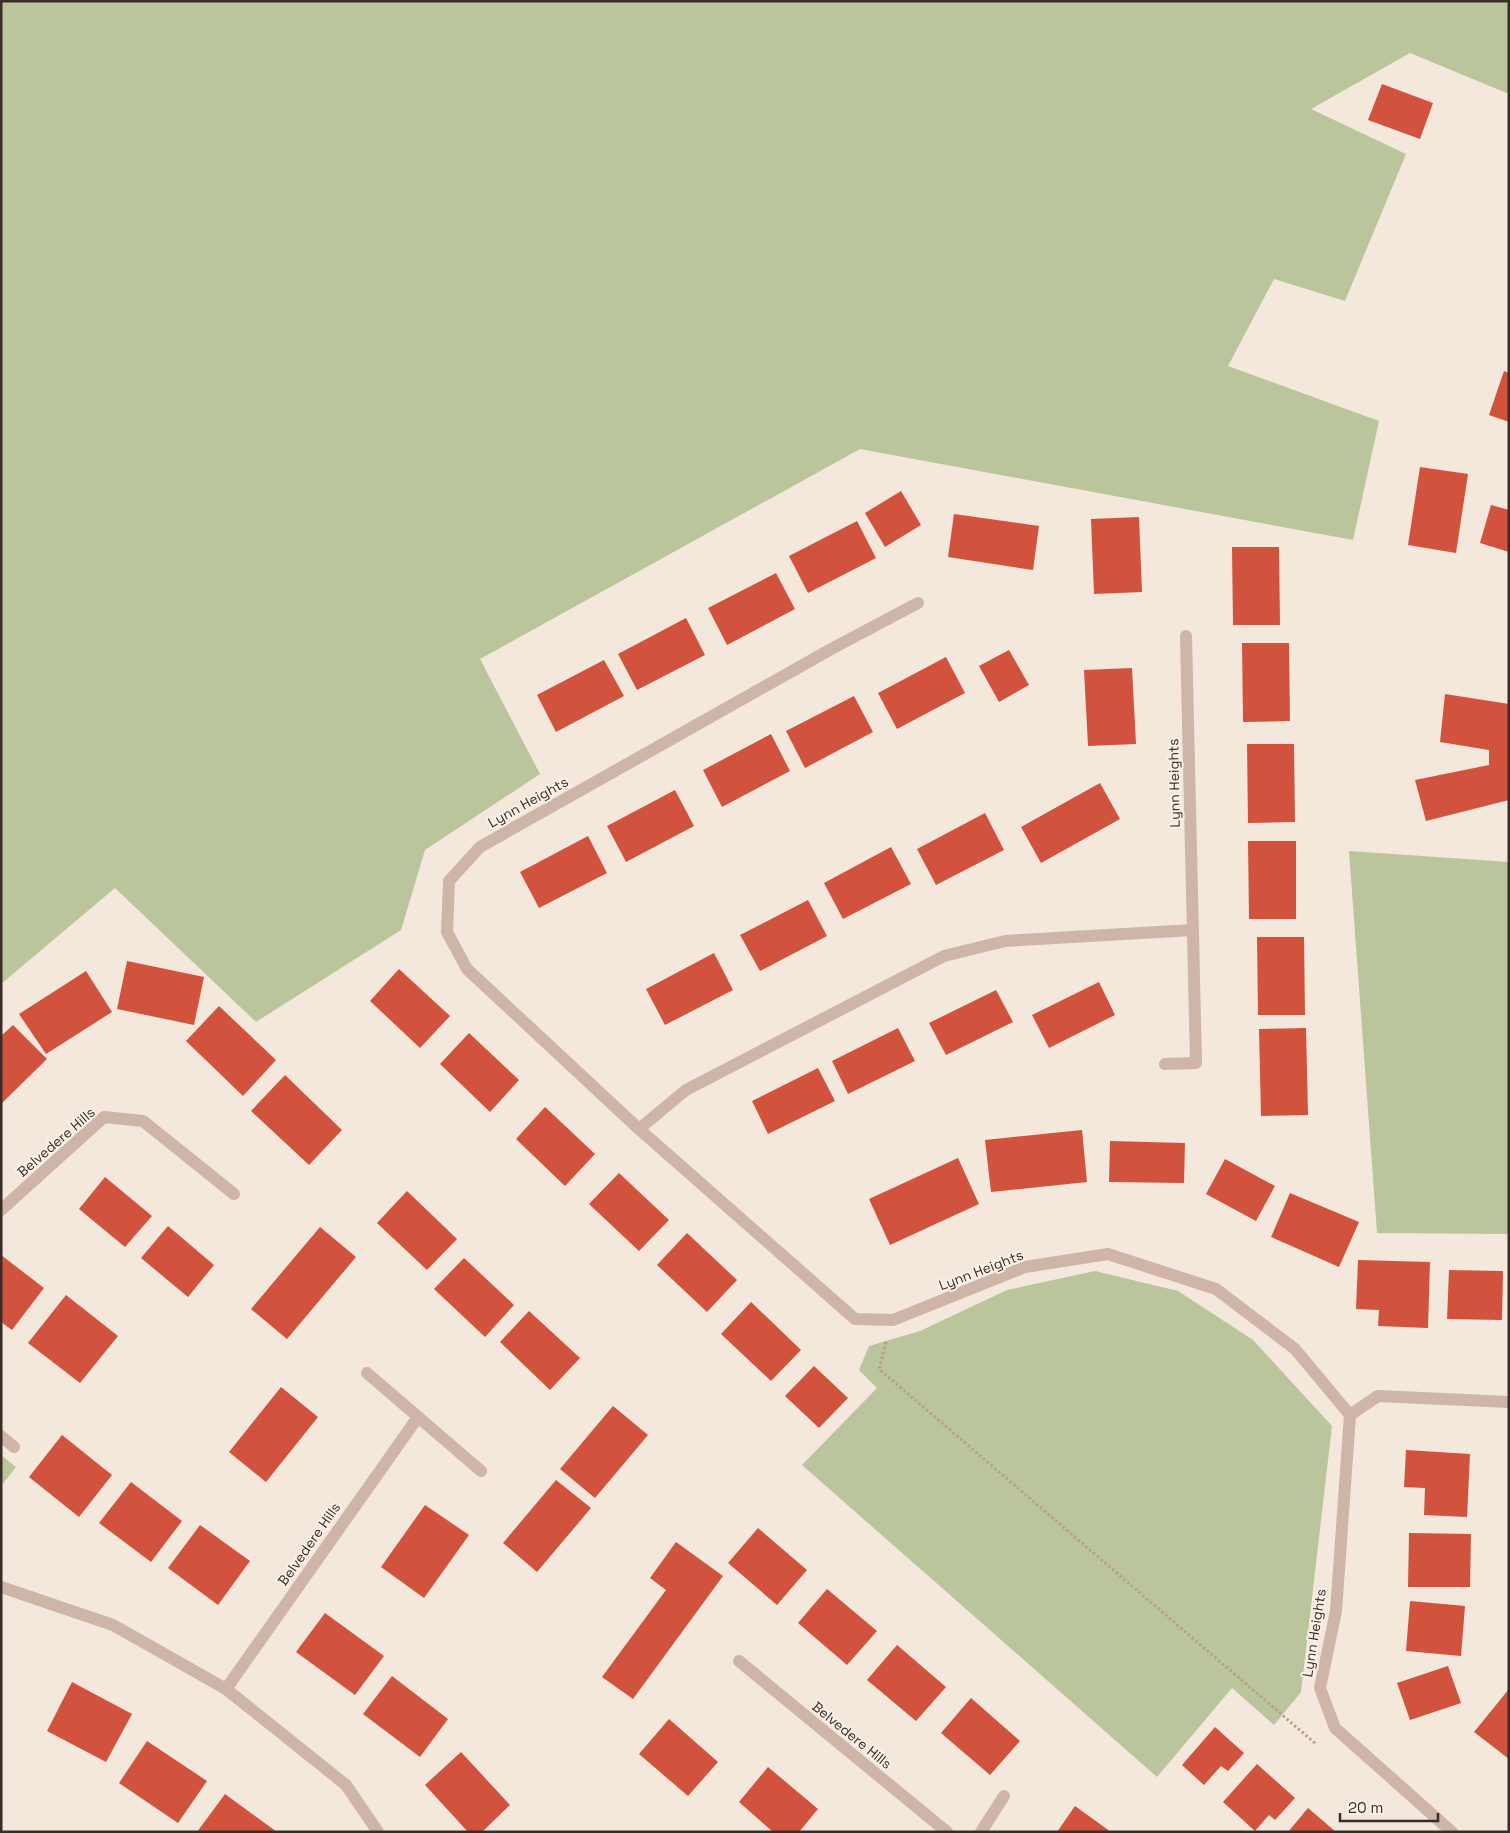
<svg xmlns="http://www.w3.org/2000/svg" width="1510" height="1833" font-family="'Space Grotesk',sans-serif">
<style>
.green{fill:#bbc59b}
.building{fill:#d1533e}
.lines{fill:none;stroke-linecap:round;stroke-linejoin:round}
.path{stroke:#ba9e91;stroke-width:3;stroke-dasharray:2.5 2.5;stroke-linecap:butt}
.minor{stroke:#ceb5a7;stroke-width:12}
.labels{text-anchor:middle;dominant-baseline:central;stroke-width:4;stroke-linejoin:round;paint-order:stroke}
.street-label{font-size:14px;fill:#3a2c28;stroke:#fbf1e9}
</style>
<rect width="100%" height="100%" fill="#f4e7dc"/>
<!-- green -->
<path class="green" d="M 1,1 L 1509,1 L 1509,94 L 1410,53 L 1311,109 L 1406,154 L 1345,301 L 1274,279 L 1228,366 L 1379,421 L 1353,540 L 860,449 L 480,659 L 540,774 L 425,850 L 401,930 L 256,1022 L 115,888 L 1,984 Z
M 1349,851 L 1509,862 L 1509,1234 L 1377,1233 Z
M 1095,1271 L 1178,1291 L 1253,1340 L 1332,1426 L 1301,1692 L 1274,1725 L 1232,1688 L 1157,1777 L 802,1465 L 877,1388 L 859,1370 L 869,1346 L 920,1331 L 1007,1290 Z
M 1,1455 L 16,1467 L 1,1486 Z"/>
<!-- building -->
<path class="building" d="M 1382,84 L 1433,103 L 1420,139 L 1368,120 Z
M 1504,371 L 1509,373 L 1509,422 L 1489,415 Z
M 1420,467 L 1468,474 L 1456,553 L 1408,545 Z
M 901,491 L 921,525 L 885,547 L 865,513 Z
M 1491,505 L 1509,510 L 1509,552 L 1480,543 Z
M 954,514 L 1039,526 L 1033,570 L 948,557 Z
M 1139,517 L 1142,592 L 1094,594 L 1091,519 Z
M 857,521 L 876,558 L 808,593 L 789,556 Z
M 1232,547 L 1279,547 L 1280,625 L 1233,625 Z
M 776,573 L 795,609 L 727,645 L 708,608 Z
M 686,618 L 705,655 L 637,690 L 618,654 Z
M 1242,643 L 1289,643 L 1290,721 L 1243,722 Z
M 1009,650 L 1029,685 L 999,702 L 979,666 Z
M 946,657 L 965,693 L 897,729 L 878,693 Z
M 604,660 L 624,696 L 556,732 L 537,695 Z
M 1132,668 L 1136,744 L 1088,746 L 1084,670 Z
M 1445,694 L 1509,704 L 1509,800 L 1426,821 L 1415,780 L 1489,765 L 1489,750 L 1440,742 Z
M 854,696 L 873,732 L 805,768 L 786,731 Z
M 771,734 L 790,771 L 722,807 L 703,770 Z
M 1247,744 L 1294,744 L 1295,822 L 1248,823 Z
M 1100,783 L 1120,819 L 1041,863 L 1021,827 Z
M 675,790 L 694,826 L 626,862 L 607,826 Z
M 985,813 L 1004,850 L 936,885 L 917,849 Z
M 588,836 L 607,873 L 539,908 L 520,872 Z
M 1248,841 L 1296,841 L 1296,919 L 1249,919 Z
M 891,847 L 911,884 L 843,919 L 824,883 Z
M 808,900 L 827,936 L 760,971 L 740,935 Z
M 1257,937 L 1304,937 L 1305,1015 L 1258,1015 Z
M 714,953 L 733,990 L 665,1025 L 646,989 Z
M 127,961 L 204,977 L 194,1025 L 117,1009 Z
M 399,969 L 450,1016 L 420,1048 L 370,1001 Z
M 86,971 L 112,1012 L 46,1054 L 19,1014 Z
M 1099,982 L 1115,1015 L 1049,1048 L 1032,1015 Z
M 996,990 L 1013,1022 L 946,1055 L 929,1023 Z
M 219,1006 L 276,1060 L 243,1096 L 186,1041 Z
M 13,1025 L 47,1059 L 1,1104 L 1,1036 Z
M 898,1028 L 915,1061 L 848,1094 L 832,1061 Z
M 1306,1028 L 1308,1115 L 1261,1116 L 1259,1029 Z
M 469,1033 L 519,1080 L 490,1112 L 440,1064 Z
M 818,1068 L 835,1101 L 768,1134 L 752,1101 Z
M 285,1075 L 342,1130 L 309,1165 L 251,1111 Z
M 545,1107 L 595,1154 L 565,1186 L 516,1139 Z
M 1082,1130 L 1087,1182 L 991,1192 L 985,1140 Z
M 1110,1141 L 1185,1143 L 1184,1183 L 1109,1182 Z
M 958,1158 L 979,1204 L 890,1245 L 869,1199 Z
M 1225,1159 L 1275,1186 L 1256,1221 L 1206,1194 Z
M 619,1173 L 669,1220 L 639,1251 L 589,1204 Z
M 105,1177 L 152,1216 L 125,1247 L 79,1209 Z
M 407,1191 L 457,1239 L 427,1270 L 377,1223 Z
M 1290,1193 L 1359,1222 L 1339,1267 L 1271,1237 Z
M 168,1226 L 214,1265 L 188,1297 L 141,1258 Z
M 320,1227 L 356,1257 L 287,1339 L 251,1309 Z
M 687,1233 L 737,1280 L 707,1312 L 657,1265 Z
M 1,1255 L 44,1288 L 12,1330 L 1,1322 Z
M 464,1258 L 514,1305 L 485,1337 L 434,1289 Z
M 1358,1260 L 1430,1262 L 1428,1328 L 1378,1326 L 1379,1310 L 1356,1309 Z
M 1449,1270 L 1503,1271 L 1502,1320 L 1447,1319 Z
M 66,1295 L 118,1336 L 80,1383 L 28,1343 Z
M 751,1302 L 801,1350 L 771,1381 L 721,1334 Z
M 529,1311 L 580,1358 L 550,1390 L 500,1342 Z
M 814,1366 L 848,1398 L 819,1428 L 785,1396 Z
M 281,1387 L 318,1417 L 266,1482 L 229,1452 Z
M 613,1406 L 648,1435 L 595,1498 L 560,1469 Z
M 62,1435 L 112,1475 L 79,1517 L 29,1477 Z
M 1406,1450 L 1470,1454 L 1467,1517 L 1424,1515 L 1425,1488 L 1404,1487 Z
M 556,1480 L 591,1508 L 537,1572 L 503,1543 Z
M 131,1482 L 182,1521 L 151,1562 L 99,1523 Z
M 425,1505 L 469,1535 L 424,1598 L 381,1567 Z
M 200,1525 L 250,1561 L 218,1605 L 168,1568 Z
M 758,1528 L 807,1570 L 777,1605 L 728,1563 Z
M 1409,1533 L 1471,1534 L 1470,1587 L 1408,1587 Z
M 676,1542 L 723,1576 L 633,1699 L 602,1677 L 666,1590 L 650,1578 Z
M 827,1589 L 877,1631 L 847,1665 L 798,1623 Z
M 1410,1601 L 1465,1606 L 1461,1656 L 1406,1651 Z
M 325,1613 L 384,1656 L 355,1695 L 296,1652 Z
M 897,1645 L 946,1687 L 916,1721 L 867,1680 Z
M 1448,1666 L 1461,1703 L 1410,1720 L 1397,1683 Z
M 392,1676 L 448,1719 L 420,1757 L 363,1714 Z
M 72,1682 L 132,1714 L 106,1762 L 47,1731 Z
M 1509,1689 L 1509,1759 L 1474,1732 Z
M 971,1698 L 1020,1741 L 990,1775 L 941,1733 Z
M 669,1719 L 718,1762 L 688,1796 L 639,1754 Z
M 1215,1727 L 1244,1753 L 1228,1771 L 1221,1766 L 1204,1785 L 1182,1765 Z
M 147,1741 L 207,1781 L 178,1823 L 119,1783 Z
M 461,1752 L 510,1805 L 482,1832 L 468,1832 L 425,1785 Z
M 1257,1764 L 1295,1798 L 1275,1820 L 1269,1815 L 1255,1831 L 1223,1802 Z
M 768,1767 L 818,1809 L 799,1832 L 773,1832 L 739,1802 Z
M 225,1794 L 277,1832 L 197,1832 Z
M 1075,1806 L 1111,1832 L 1057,1832 Z
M 1308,1808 L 1336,1832 L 1288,1832 Z"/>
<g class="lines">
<!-- path -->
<path class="path" d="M 886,1342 L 879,1369 L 1316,1744"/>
<!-- minor -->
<path class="minor" d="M 918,603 L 833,648 L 480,847 L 449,881 L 447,932 L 467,969 L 639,1129 L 855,1319 L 893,1320 L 1025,1267 L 1108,1254 L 1216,1289 L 1295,1349 L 1350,1415 L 1336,1611 L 1320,1688 L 1335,1728 L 1452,1832
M 1165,1064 L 1196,1063 L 1186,636
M 639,1129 L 686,1090 L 944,956 L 1005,941 L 1193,930
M 1,1210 L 104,1117 L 143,1121 L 234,1194
M 367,1373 L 481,1471
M 1350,1415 L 1378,1396 L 1509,1402
M 1,1436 L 14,1447
M 1,1587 L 113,1625 L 226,1689 L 346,1785 L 378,1832
M 739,1661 L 947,1832
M 226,1689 L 418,1417
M 981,1832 L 1004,1796"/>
</g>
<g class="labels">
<!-- street labels -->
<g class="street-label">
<text transform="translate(1174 783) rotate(-91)">Lynn Heights</text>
<text transform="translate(528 802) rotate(-29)">Lynn Heights</text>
<text transform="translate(56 1142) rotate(-41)">Belvedere Hills</text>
<text transform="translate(981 1270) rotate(-21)">Lynn Heights</text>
<text transform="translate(309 1544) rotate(-55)">Belvedere Hills</text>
<text transform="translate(1314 1633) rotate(-81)">Lynn Heights</text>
<text transform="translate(852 1735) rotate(39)">Belvedere Hills</text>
</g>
</g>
<!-- border -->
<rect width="1510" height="1833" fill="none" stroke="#3a2c28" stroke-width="5"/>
<!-- scale -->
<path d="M1340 1813v8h98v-8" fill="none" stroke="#3a2c28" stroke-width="2.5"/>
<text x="1348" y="1813" font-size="15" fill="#3a2c28" stroke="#fbf1e9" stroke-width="4" paint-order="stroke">20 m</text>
</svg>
